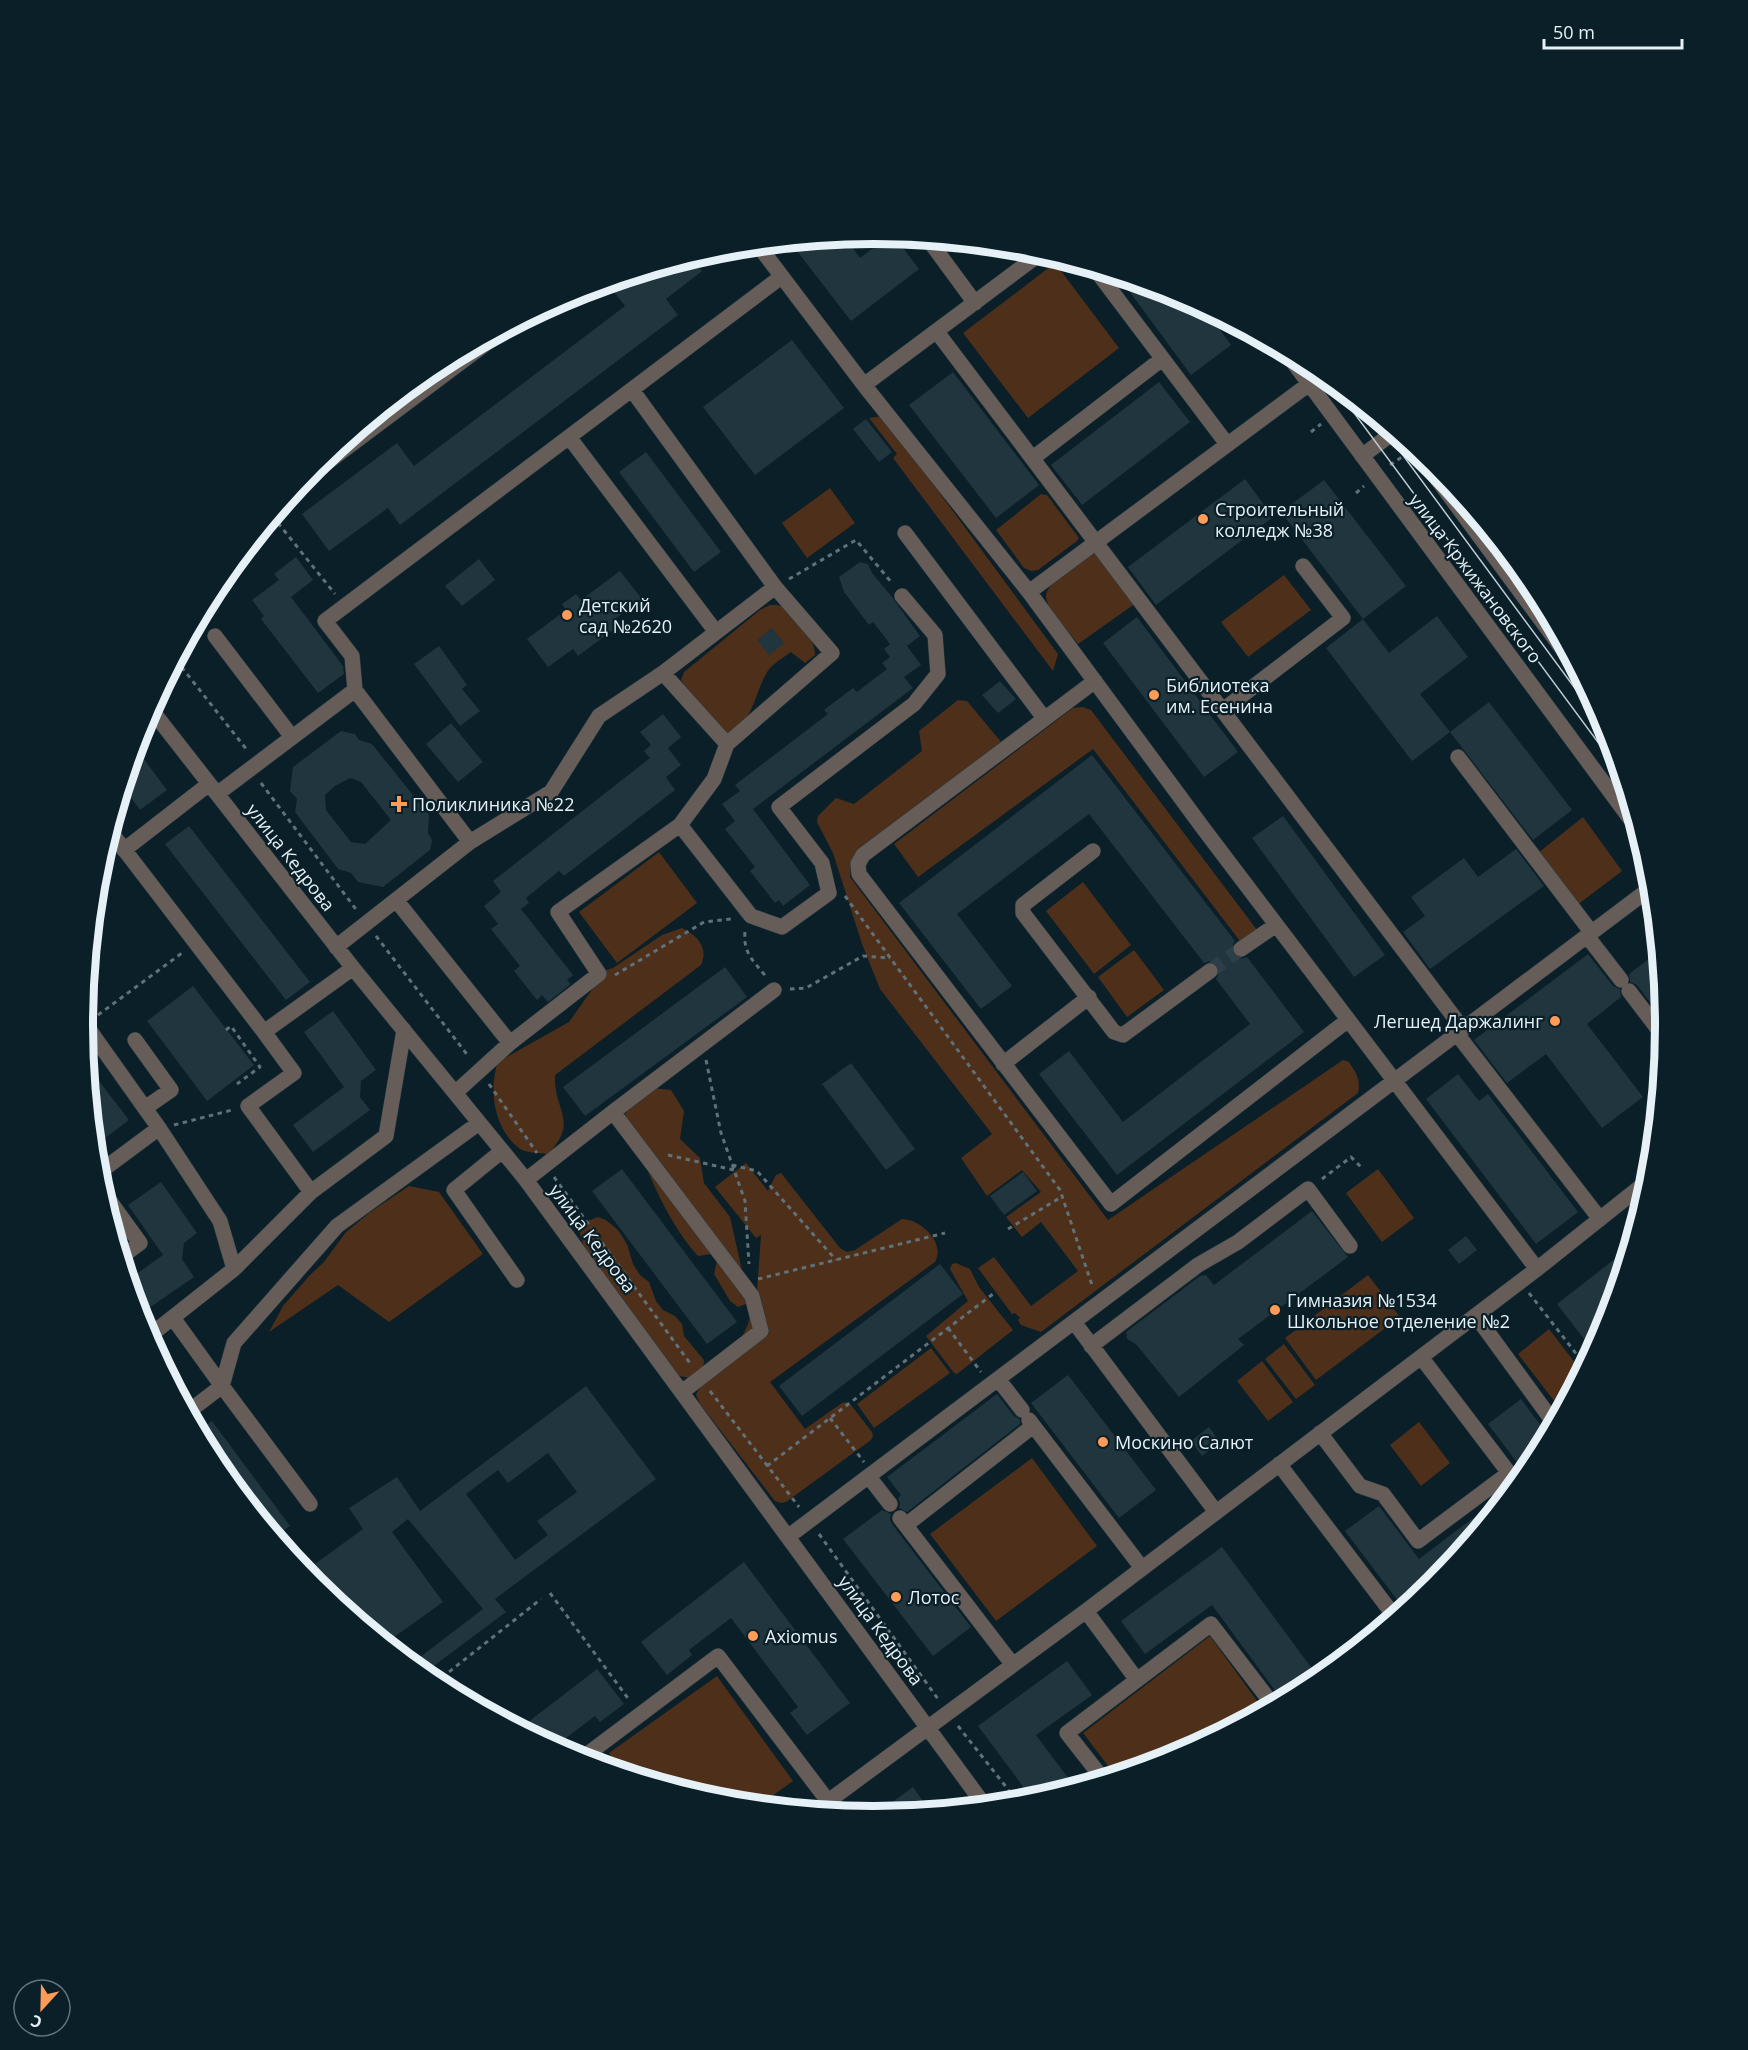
<svg xmlns="http://www.w3.org/2000/svg" width="1748" height="2050" font-family="'Open Sans',sans-serif">
<style>
.green{fill:#4e2f19}
.building{fill:#20353e;fill-rule:evenodd}
.lines{fill:none;stroke-linecap:round;stroke-linejoin:round}
.minor-tunnel{stroke:#2c3e47;stroke-width:15;stroke-dasharray:15 8;stroke-linecap:butt}
.minor-casing{stroke:#2a3c45;stroke-width:16}
.path{stroke:#607179;stroke-width:3;stroke-dasharray:4.5 4.5;stroke-linecap:butt}
.minor{stroke:#665d58;stroke-width:15}
.tram{stroke:#becbd2;stroke-width:1.5}
.poi-dot{fill:#fd9c56;stroke:#0b1f28;stroke-width:2}
.labels{text-anchor:middle;dominant-baseline:central;stroke-width:4.5;stroke-linejoin:round;paint-order:stroke}
.poi-label{font-size:18px;fill:#e5f1f7;stroke:#0b1f28;text-anchor:start}
.street-label{font-size:18px;fill:#e5f1f7;stroke:#0b1f28}
.rim{fill:none;stroke:#e5f1f7;stroke-width:8}
</style>
<rect width="100%" height="100%" fill="#0b1f28"/>
<!-- green -->
<path class="green" d="M 1055,263 L 1119,348 L 1028,418 L 963,333 Z
M 455,356 L 375,415 L 435,367 Z
M 883,416 L 1058,654 L 1053,671 L 893,458 L 897,454 L 869,418 Z
M 830,488 L 855,523 L 807,558 L 782,523 Z
M 1041,494 L 1047,495 L 1079,538 L 1077,541 L 1038,570 L 1031,571 L 1024,568 L 996,530 Z
M 1092,552 L 1097,552 L 1136,603 L 1078,644 C 1070,633 1047,610 1046,597 C 1044,584 1081,561 1092,552 Z
M 1284,575 L 1311,610 L 1248,657 L 1221,622 Z
M 770,605 C 776,605 783,605 788,610 C 799,618 816,642 815,655 L 805,663 L 791,652 C 783,658 770,665 766,674 C 754,695 753,724 727,733 L 686,689 L 681,680 L 684,672 L 689,668 L 760,610 Z
M 958,700 L 967,701 L 1002,743 L 852,859 L 850,877 L 1108,1220 L 1343,1060 L 1349,1062 C 1356,1073 1361,1079 1358,1093 L 1041,1332 L 1021,1325 L 1018,1320 L 1020,1318 L 1015,1313 L 1012,1314 L 978,1268 L 994,1257 L 1031,1306 L 1078,1271 L 1041,1222 L 1022,1237 L 1006,1217 L 1041,1192 L 1022,1170 L 987,1196 L 961,1158 L 992,1134 L 880,989 L 862,944 L 833,853 L 817,822 L 818,816 L 836,798 L 854,804 L 922,751 L 919,731 Z
M 1082,707 L 1091,710 L 1257,930 L 1240,941 L 1093,749 L 918,877 L 894,844 L 1073,708 Z
M 1583,817 L 1622,871 L 1576,906 L 1538,853 Z
M 659,852 L 697,903 L 617,963 L 579,912 Z
M 1083,882 L 1131,945 L 1094,974 L 1046,911 Z
M 682,928 C 697,935 709,948 701,965 L 555,1075 C 553,1111 580,1120 548,1154 C 540,1153 526,1153 520,1149 C 494,1130 488,1089 498,1062 L 569,1022 L 606,970 L 613,968 L 662,935 Z
M 1134,950 L 1164,990 L 1127,1017 L 1098,977 Z
M 652,1088 L 671,1090 L 684,1111 L 680,1139 L 700,1158 L 704,1183 L 730,1217 L 748,1297 L 746,1304 L 738,1307 L 730,1301 L 714,1274 L 717,1261 L 711,1254 L 698,1256 C 663,1217 644,1162 625,1113 Z
M 746,1163 L 768,1191 L 776,1175 L 781,1173 L 840,1248 L 847,1252 L 855,1250 L 902,1219 C 920,1219 946,1242 935,1262 L 770,1382 L 805,1429 L 842,1403 L 846,1402 L 851,1405 L 872,1432 L 873,1436 L 871,1440 L 786,1502 L 781,1503 L 775,1501 L 700,1404 L 696,1395 L 701,1385 L 741,1340 L 748,1324 L 757,1292 L 761,1235 L 756,1238 L 715,1187 Z
M 1378,1169 L 1414,1218 L 1382,1242 L 1346,1193 Z
M 409,1186 L 439,1192 L 483,1254 L 389,1322 L 338,1285 L 269,1332 L 283,1306 L 310,1275 L 324,1262 L 346,1232 L 369,1213 Z
M 598,1217 L 606,1220 L 618,1230 L 627,1244 L 633,1264 L 640,1275 L 649,1282 L 656,1301 L 663,1310 L 675,1316 L 682,1324 L 684,1336 L 704,1360 L 703,1369 L 690,1378 L 680,1376 L 670,1368 L 584,1246 L 579,1231 L 582,1223 Z
M 956,1263 L 970,1269 L 979,1287 L 1013,1330 L 957,1374 L 954,1373 L 926,1336 L 968,1301 L 950,1269 L 952,1264 Z
M 1368,1275 L 1400,1317 L 1316,1380 L 1285,1338 Z
M 1549,1329 L 1582,1372 L 1561,1410 L 1518,1354 Z
M 1284,1344 L 1315,1385 L 1296,1399 L 1265,1359 Z
M 931,1348 L 950,1373 L 874,1428 L 857,1404 Z
M 1262,1361 L 1293,1402 L 1268,1421 L 1237,1381 Z
M 1419,1422 L 1450,1463 L 1421,1486 L 1390,1445 Z
M 1032,1458 L 1097,1546 L 996,1621 L 930,1534 Z
M 1210,1636 L 1260,1705 L 1226,1730 L 1177,1756 L 1115,1775 L 1083,1733 Z
M 717,1676 L 793,1781 L 759,1805 L 719,1801 L 622,1772 L 609,1753 Z"/>
<!-- building -->
<path class="building" d="M 890,235 L 893,235 L 919,269 L 851,321 L 790,242 L 844,236 L 860,258 Z
M 692,257 L 702,271 L 666,299 L 678,315 L 400,525 L 388,508 L 329,551 L 302,514 L 397,443 L 414,466 L 625,306 L 607,283 Z
M 1118,276 L 1177,294 L 1204,308 L 1231,345 L 1191,375 Z
M 792,340 L 844,408 L 755,475 L 703,407 Z
M 953,372 L 1039,485 L 996,518 L 909,405 Z
M 1159,382 L 1190,422 L 1082,505 L 1051,465 Z
M 866,419 L 892,452 L 879,462 L 853,429 Z
M 646,452 L 721,552 L 694,572 L 619,472 Z
M 1245,479 L 1273,517 L 1156,605 L 1128,567 Z
M 1324,480 L 1406,586 L 1363,619 L 1281,512 Z
M 296,557 L 313,580 L 291,597 L 343,666 L 344,674 L 318,693 L 261,619 L 264,616 L 252,600 L 279,580 L 274,574 Z
M 479,559 L 495,580 L 462,606 L 445,586 Z
M 860,562 L 868,564 L 872,573 L 892,597 L 920,636 L 907,646 L 921,665 L 904,677 L 913,688 L 753,809 L 810,885 L 783,906 L 779,900 L 775,903 L 750,871 L 755,867 L 725,829 L 735,821 L 722,804 L 740,791 L 735,785 L 828,714 L 824,710 L 853,688 L 857,692 L 887,669 L 882,663 L 890,657 L 884,649 L 890,644 L 873,622 L 869,625 L 844,592 L 839,577 Z
M 620,571 L 642,599 L 616,618 L 621,624 L 578,656 L 573,649 L 548,667 L 527,639 L 566,610 L 562,604 L 576,594 L 581,600 Z
M 1437,616 L 1468,657 L 1420,694 L 1450,732 L 1412,761 L 1326,648 L 1363,619 L 1389,653 Z
M 1137,617 L 1238,752 L 1204,777 L 1103,643 Z
M 772,628 L 784,643 L 769,655 L 757,640 Z
M 439,646 L 467,685 L 462,689 L 480,711 L 460,726 L 414,664 Z
M 1000,681 L 1016,699 L 998,713 L 982,695 Z
M 1489,702 L 1572,810 L 1533,840 L 1450,732 Z
M 663,714 L 681,737 L 668,748 L 681,765 L 666,777 L 675,790 L 564,876 L 559,871 L 526,898 L 529,903 L 521,909 L 573,975 L 567,980 L 571,984 L 548,1002 L 542,995 L 537,1000 L 514,971 L 520,966 L 491,929 L 498,924 L 484,906 L 501,892 L 493,881 L 650,758 L 644,751 L 651,745 L 640,732 Z
M 451,723 L 483,762 L 458,782 L 426,744 Z
M 341,731 L 355,734 L 359,740 L 372,744 L 429,815 L 428,833 L 432,840 L 430,850 L 383,887 L 358,882 L 351,873 L 338,869 L 295,812 L 297,799 L 290,791 L 293,767 ZM 350,778 L 361,782 L 391,820 L 365,844 L 351,842 L 326,810 L 325,795 L 335,786 Z
M 135,747 L 167,790 L 140,810 L 123,787 Z
M 1092,755 L 1235,941 L 1231,949 L 1233,955 L 1241,959 L 1247,957 L 1304,1032 L 1117,1175 L 1039,1074 L 1069,1051 L 1123,1122 L 1250,1024 L 1216,979 L 1220,971 L 1217,965 L 1210,961 L 1204,963 L 1089,814 L 957,914 L 1012,986 L 981,1009 L 899,903 Z
M 1283,816 L 1385,955 L 1354,977 L 1252,838 Z
M 189,826 L 310,982 L 286,1000 L 165,844 Z
M 1516,849 L 1544,886 L 1430,969 L 1403,932 L 1425,916 L 1411,897 L 1464,858 L 1478,877 Z
M 1658,952 L 1661,980 L 1665,1022 L 1637,985 L 1630,982 L 1629,974 Z
M 1588,954 L 1613,986 L 1620,989 L 1621,997 L 1587,1024 L 1643,1097 L 1602,1128 L 1546,1054 L 1507,1083 L 1474,1040 Z
M 725,967 L 747,997 L 585,1116 L 563,1087 Z
M 193,986 L 254,1065 L 207,1101 L 147,1021 Z
M 333,1011 L 376,1070 L 361,1081 L 360,1097 L 370,1110 L 313,1152 L 293,1125 L 344,1087 L 304,1032 Z
M 851,1063 L 915,1149 L 886,1170 L 822,1084 Z
M 86,1064 L 129,1120 L 100,1142 L 93,1132 Z
M 1458,1074 L 1479,1101 L 1488,1094 L 1578,1212 L 1536,1244 L 1426,1099 Z
M 622,1169 L 737,1322 L 707,1344 L 592,1191 Z
M 1023,1172 L 1037,1191 L 1004,1215 L 990,1196 Z
M 161,1182 L 197,1233 L 184,1243 L 182,1259 L 194,1277 L 139,1315 L 128,1280 L 163,1255 L 128,1205 Z
M 1312,1211 L 1348,1257 L 1238,1339 L 1244,1345 L 1179,1397 L 1136,1344 L 1127,1339 L 1126,1332 L 1200,1276 L 1206,1275 L 1214,1285 Z
M 1466,1236 L 1477,1250 L 1459,1264 L 1448,1250 Z
M 1629,1248 L 1605,1328 L 1593,1351 L 1557,1304 Z
M 940,1264 L 963,1294 L 802,1416 L 779,1386 Z
M 1068,1375 L 1156,1490 L 1119,1518 L 1031,1403 Z
M 586,1386 L 656,1479 L 495,1599 L 506,1612 L 423,1674 L 411,1664 L 483,1609 L 408,1519 L 392,1532 L 443,1602 L 386,1643 L 314,1584 L 304,1572 L 363,1529 L 349,1508 L 397,1477 L 420,1511 ZM 548,1453 L 577,1492 L 537,1521 L 548,1535 L 515,1560 L 466,1494 L 498,1470 L 508,1483 Z
M 997,1394 L 1014,1416 L 1020,1419 L 1020,1424 L 907,1512 L 899,1508 L 900,1503 L 898,1498 L 901,1495 L 887,1477 Z
M 1521,1399 L 1548,1435 L 1532,1465 L 1525,1473 L 1488,1424 Z
M 212,1421 L 290,1526 L 275,1537 L 216,1464 L 198,1432 Z
M 1209,1427 L 1220,1442 L 1202,1456 L 1191,1441 Z
M 1493,1503 L 1497,1508 L 1433,1585 L 1404,1609 L 1345,1531 L 1379,1506 L 1419,1559 Z
M 882,1510 L 891,1514 L 890,1519 L 892,1524 L 971,1627 L 933,1656 L 843,1539 Z
M 1222,1547 L 1319,1678 L 1282,1700 L 1212,1605 L 1145,1654 L 1121,1621 Z
M 744,1562 L 850,1703 L 807,1735 L 790,1713 L 798,1707 L 731,1618 L 689,1650 L 692,1655 L 667,1675 L 641,1642 Z
M 1067,1661 L 1092,1695 L 1036,1735 L 1075,1787 L 1033,1800 L 978,1726 Z
M 597,1669 L 624,1704 L 600,1722 L 595,1716 L 554,1747 L 519,1729 Z
M 913,1787 L 930,1811 L 873,1816 Z"/>
<g class="lines">
<!-- minor-tunnel -->
<path class="minor-tunnel" d="M 1210,971 L 1241,949"/>
<!-- minor casing -->
<g class="minor-casing">
<path id="minor" d="M 928,239 L 975,303
M 758,245 L 864,385 L 1029,592 L 1203,828 L 1537,1269
M 1095,269 L 1227,444
M 937,332 L 1463,1029
M 1285,351 L 1637,828
M 864,385 L 1041,253
M 632,390 L 775,587 L 832,653 L 727,744 L 663,673
M 569,437 L 716,632
M 1418,453 L 1575,666
M 1362,456 L 1394,432
M 1033,458 L 1162,359
M 301,482 L 508,327
M 905,533 L 1044,718
M 1029,592 L 1309,384
M 215,636 L 292,737
M 1095,681 L 863,855 L 858,864 L 859,874 L 1111,1204 L 1348,1020
M 355,690 L 352,656 L 325,621 L 781,277
M 150,708 L 353,968 L 526,1180 L 985,1806
M 1223,710 L 1343,618 L 1303,566
M 1458,757 L 1592,933
M 217,794 L 355,690 L 470,842
M 680,825 L 751,916 L 782,927 L 829,893 L 822,863 L 779,807 L 914,704 L 938,674 L 935,635 L 902,596
M 110,831 L 264,1032
M 124,850 L 209,784
M 1093,851 L 1023,905 L 1023,913 L 1114,1032 L 1123,1035 L 1210,971
M 396,900 L 510,1043
M 1587,936 L 1621,980
M 336,947 L 470,842 L 551,792 L 599,716 L 663,673 L 775,587
M 1241,949 L 1276,925
M 1629,991 L 1664,1037
M 83,1021 L 159,1128
M 1457,1034 L 1600,1219
M 135,1040 L 171,1090 L 145,1108
M 1003,1064 L 1089,997
M 455,1093 L 510,1043 L 599,974 L 558,912 L 680,825 L 714,779 L 727,744
M 502,1151 L 454,1190 L 517,1280
M 97,1174 L 159,1128 L 220,1221 L 234,1269
M 526,1180 L 613,1112
M 101,1189 L 140,1243 L 121,1257
M 311,1192 L 248,1106 L 294,1073 L 264,1032 L 353,968
M 1476,1316 L 1554,1423
M 173,1318 L 222,1386
M 1074,1322 L 1216,1512
M 148,1337 L 234,1269 L 311,1192 L 386,1136 L 404,1030
M 1091,1346 L 1198,1265 L 1238,1242 L 1308,1189 L 1350,1246
M 998,1379 L 1022,1410
M 222,1386 L 234,1343 L 337,1226 L 479,1123
M 682,1392 L 761,1331 L 752,1296 L 613,1112 L 774,990
M 188,1412 L 222,1386 L 310,1504
M 1029,1420 L 1142,1568
M 1320,1433 L 1360,1486 L 1383,1494 L 1418,1541 L 1509,1473 L 1421,1357
M 1279,1464 L 1395,1617
M 869,1477 L 890,1504
M 900,1518 L 1013,1665
M 906,1525 L 1033,1426
M 789,1536 L 1652,887
M 1086,1611 L 1137,1680
M 598,1764 L 589,1753 L 718,1656 L 828,1801
M 1103,1779 L 1067,1733 L 1211,1624 L 1273,1705
M 815,1811 L 1086,1611 L 1537,1269 L 1650,1179"/>
</g>
<!-- path -->
<path class="path" d="M 1345,405 L 1353,399
M 1311,432 L 1321,424
M 1390,465 L 1402,457
M 1356,493 L 1364,486
M 278,523 L 335,594
M 789,579 L 856,540 L 892,583
M 176,660 L 247,750
M 261,783 L 358,912
M 845,896 L 1060,1190 L 1093,1288
M 745,932 C 743,954 754,961 767,978
M 376,936 L 469,1057
M 615,975 L 704,922 L 731,919
M 790,989 L 806,988 L 863,956 L 890,958
M 98,1015 L 182,953
M 226,1030 L 231,1026 L 260,1067 L 237,1084
M 706,1060 L 721,1133 L 745,1201 L 749,1264
M 489,1084 L 537,1153
M 174,1125 L 232,1110
M 668,1155 L 734,1170
M 732,1165 L 757,1171 L 836,1260
M 554,1177 L 692,1366
M 1322,1179 L 1351,1157 L 1361,1167
M 1008,1229 L 1063,1196
M 758,1279 L 945,1233
M 1529,1293 L 1585,1365
M 948,1328 L 981,1372
M 710,1391 L 799,1507
M 830,1418 L 864,1462
M 767,1466 L 993,1294
M 819,1534 L 938,1699
M 550,1593 L 630,1701
M 435,1683 L 541,1599
M 958,1726 L 1018,1802"/>
<!-- minor -->
<use href="#minor" class="minor"/>
<!-- tram -->
<path class="tram" d="M 1329,379 L 1620,772
M 1374,416 L 1608,733"/>
</g>
<!-- markers -->
<g class="poi-dot">
<circle cx="1203" cy="519" r="6"/>
<circle cx="567" cy="615" r="6"/>
<circle cx="1154" cy="695" r="6"/>
<path d="M396 795h6v6h6v6h-6v6h-6v-6h-6v-6h6z"/>
<circle cx="1555" cy="1021" r="6"/>
<circle cx="1275" cy="1310" r="6"/>
<circle cx="1103" cy="1442" r="6"/>
<circle cx="896" cy="1597" r="6"/>
<circle cx="753" cy="1636" r="6"/>
</g>
<g class="labels">
<!-- poi labels -->
<g class="poi-label">
<text x="1215" y="509">Строительный<tspan x="1215" dy="21">колледж №38</tspan></text>
<text x="579" y="605">Детский<tspan x="579" dy="21">сад №2620</tspan></text>
<text x="1166" y="685">Библиотека<tspan x="1166" dy="21">им. Есенина</tspan></text>
<text x="412" y="804">Поликлиника №22</text>
<text x="1543" y="1021" text-anchor="end">Легшед Даржалинг</text>
<text x="1287" y="1300">Гимназия №1534<tspan x="1287" dy="21">Школьное отделение №2</tspan></text>
<text x="1115" y="1442">Москино Салют</text>
<text x="908" y="1597">Лотос</text>
<text x="765" y="1636">Axiomus</text>
</g>
<!-- street labels -->
<g class="street-label">
<text transform="translate(1476 578) rotate(53)">улица Кржижановского</text>
<text transform="translate(291 857) rotate(52)">улица Кедрова</text>
<text transform="translate(593 1238) rotate(53)">улица Кедрова</text>
<text transform="translate(881 1630) rotate(54)">улица Кедрова</text>
</g>
</g>
<!-- crop -->
<path d="M0 0H1748V2050H0ZM93 1025a781 781 0 1 1 1562 0a781 781 0 1 1-1562 0Z" fill="#0b1f28" fill-rule="evenodd"/>
<path class="rim" d="M93 1025a781 781 0 1 1 1562 0a781 781 0 1 1-1562 0Z"/>
<!-- north arrow -->
<g transform="translate(42 2008) rotate(202)"><circle r="28" fill="#0b1f28" stroke="#62737b" stroke-width="1.5"/>
<path d="M0-4.5L10 22L0 15L-10 22Z" fill="#fd9c56"/>
<text y="-9" font-size="16" font-weight="bold" text-anchor="middle" fill="#e5f1f7">С</text>
</g>
<!-- scale -->
<path d="M1544 39v9h138v-9" fill="none" stroke="#e5f1f7" stroke-width="3"/>
<text x="1553" y="39" font-size="18" fill="#e5f1f7" stroke="#0b1f28" stroke-width="4.5" paint-order="stroke">50 m</text>
</svg>
